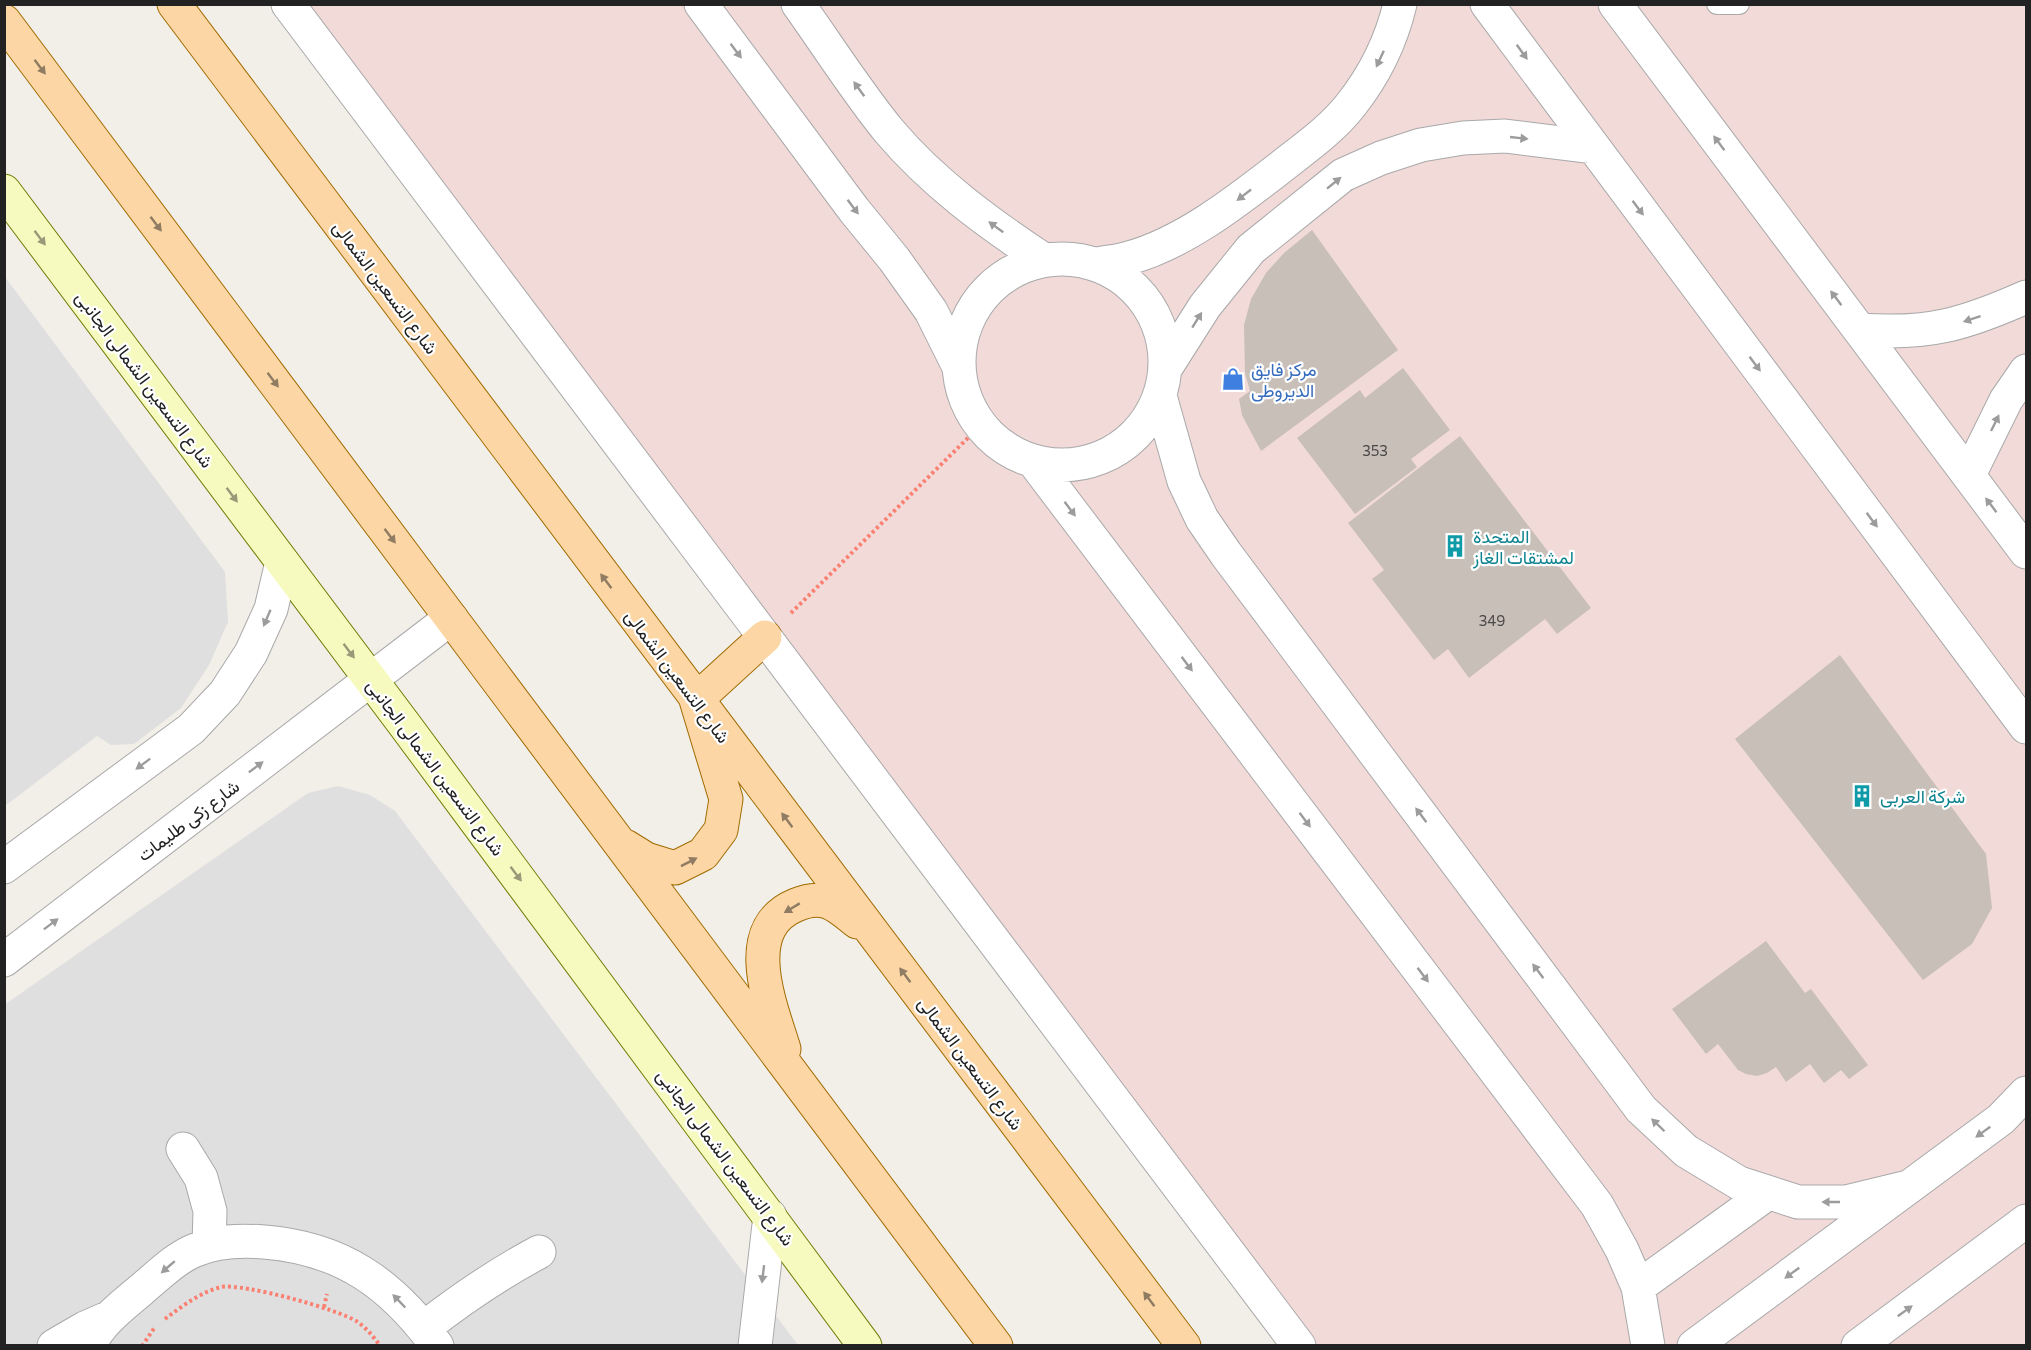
<svg xmlns="http://www.w3.org/2000/svg" width="2031" height="1350" font-family="Commissioner,Vazirmatn,sans-serif">
<style>
.residential{fill:#e0dfdf}
.commercial{fill:#f2dad9}
.building{fill:#c7bfb8}
.lines{fill:none;stroke-linecap:round;stroke-linejoin:round}
.service-casing{stroke:#a9a9a9;stroke-width:22}
.minor-casing{stroke:#a9a9a9;stroke-width:35}
.tertiary-casing{stroke:#a9a9a9;stroke-width:35}
.secondary-casing{stroke:#707d05;stroke-width:35}
.primary-casing{stroke:#a06b00;stroke-width:35}
.path{stroke:#fa8072;stroke-width:4;stroke-dasharray:3 3;stroke-linecap:butt}
.service{stroke:#fff;stroke-width:20}
.minor{stroke:#fff;stroke-width:33}
.tertiary{stroke:#fff;stroke-width:33}
.secondary{stroke:#f7fabf;stroke-width:33}
.primary{stroke:#fcd6a4;stroke-width:33}
.oneway{fill:#9c9c9c}
.oneway2{fill:#8f7c63}
.oneway3{fill:#979978}
.labels{text-anchor:middle;dominant-baseline:central;stroke-width:4.5;stroke-linejoin:round;paint-order:stroke}
.number-label{font-size:15px;fill:#4b4948}
.street-label{font-size:18px;fill:#222;stroke:#fff}
.shop-label{font-size:18px;fill:#366cbe;stroke:#fff;text-anchor:start}
.culture-label{font-size:18px;fill:#0d838f;stroke:#fff;text-anchor:start}
</style>
<rect width="100%" height="100%" fill="#f2efe9"/>
<!-- residential -->
<path class="residential" d="M 5,277 L 225,572 L 228,622 L 209,665 L 181,708 L 134,744 L 111,745 L 97,736 L 5,806 Z
M 338,786 L 370,795 L 395,811 L 798,1345 L 5,1345 L 4,1005 L 308,793 Z"/>
<!-- commercial -->
<path class="commercial" d="M 308,5 L 2026,5 L 2026,1345 L 1290,1345 Z"/>
<!-- building -->
<path class="building" d="M 1312,230 L 1398,350 L 1261,451 L 1242,415 L 1239,399 L 1250,391 L 1245,373 L 1244,325 L 1251,299 L 1266,273 L 1284,253 Z
M 1403,368 L 1450,430 L 1411,459 L 1417,467 L 1355,514 L 1297,438 L 1360,390 L 1365,398 Z
M 1460,436 L 1591,608 L 1557,634 L 1545,619 L 1469,678 L 1448,649 L 1434,660 L 1372,579 L 1384,570 L 1348,523 Z
M 1840,655 L 1986,854 L 1992,908 L 1972,944 L 1923,980 L 1735,739 Z
M 1766,941 L 1805,993 L 1811,989 L 1868,1065 L 1849,1079 L 1841,1070 L 1824,1083 L 1810,1064 L 1786,1082 L 1776,1067 L 1767,1073 L 1757,1076 L 1746,1074 L 1738,1070 L 1718,1044 L 1706,1054 L 1672,1009 Z"/>
<g class="lines">
<!-- service casing -->
<g class="service-casing">
<path id="service" d="M 1717,4 L 1739,4"/>
</g>
<!-- minor casing -->
<g class="minor-casing">
<path id="minor" d="M 701,4 L 854,210 L 894,259 L 931,311 L 958,365
M 798,4 C 828,46 857,92 889,131 C 933,183 988,223 1044,260
M 1487,4 L 2026,727
M 1615,4 L 2026,552
M959 362a103 103 0 1 1 206 0a103 103 0 1 1-206 0Z
M 1098,264 C 1108,262 1119,261 1129,258 C 1184,243 1237,201 1281,167 C 1305,148 1331,130 1350,106 C 1374,76 1391,42 1400,4
M 1860,330 C 1929,335 1965,324 2026,297
M 1165,369 L 1205,306 L 1251,249 L 1343,175 L 1381,158 L 1421,145 L 1463,138 L 1505,136 L 1593,147
M 1160,396 L 1184,481 L 1202,519 L 1226,554 L 1641,1109 L 1686,1151 L 1739,1183 L 1798,1202 L 1846,1202 L 1908,1187
M 1034,462 L 1597,1205 L 1622,1250 L 1638,1287 L 1648,1346
M 1969,475 L 2006,400 L 2026,371
M 718,575 L 1299,1346
M 4,867 L 191,729 L 225,693 L 251,653 L 271,609 L 282,562
M 4,960 L 451,618
M 183,1149 L 201,1178 L 210,1211 L 209,1245
M 1638,1287 L 1768,1193
M 424,1328 C 461,1299 498,1274 539,1252
M 54,1346 L 85,1328 L 108,1318
M 90,1346 C 97,1324 126,1303 142,1289 C 158,1276 173,1260 193,1251 C 216,1241 239,1240 264,1242 C 342,1248 392,1284 437,1346
M 755,1346 L 770,1216
M 1694,1346 L 2001,1119 L 2026,1093
M 1858,1346 L 2026,1221"/>
</g>
<!-- tertiary casing -->
<g class="tertiary-casing">
<path id="tertiary" d="M 288,4 L 718,575"/>
</g>
<!-- secondary casing -->
<g class="secondary-casing">
<path id="secondary" d="M 4,191 L 404,724 L 865,1346"/>
</g>
<!-- primary casing -->
<g class="primary-casing">
<path id="primary" d="M 174,4 L 1184,1346
M 4,21 L 996,1346
M 625,846 L 646,859 L 675,868 L 703,854 L 721,830 L 726,799 L 696,700 L 765,637
M 784,1049 C 771,1006 738,929 796,905 C 824,893 836,905 857,922"/>
</g>
<!-- path -->
<path class="path" d="M 791,613 L 980,426
M 324,1307 L 327,1294
M 165,1319 C 182,1306 201,1292 221,1287 C 243,1283 338,1309 358,1322 C 367,1329 374,1337 380,1346
M 142,1346 L 155,1327"/>
<!-- service -->
<use href="#service" class="service"/>
<!-- minor -->
<use href="#minor" class="minor"/>
<!-- tertiary -->
<use href="#tertiary" class="tertiary"/>
<!-- secondary -->
<use href="#secondary" class="secondary"/>
<!-- primary -->
<use href="#primary" class="primary"/>
</g>
<!-- one-way arrows -->
<defs><path id="oneway-solid" d="M-6-.8H1V-3.2L6.5 0L1 3.2V.8H-6Z" transform="scale(1.5)"/></defs>
<g class="oneway">
<use href="#oneway-solid" transform="translate(736 51) rotate(53)"/>
<use href="#oneway-solid" transform="translate(1522 52) rotate(54)"/>
<use href="#oneway-solid" transform="translate(1380 59) rotate(115)"/>
<use href="#oneway-solid" transform="translate(859 89) rotate(-126)"/>
<use href="#oneway-solid" transform="translate(1519 138) rotate(6)"/>
<use href="#oneway-solid" transform="translate(1719 143) rotate(-127)"/>
<use href="#oneway-solid" transform="translate(1334 183) rotate(-39)"/>
<use href="#oneway-solid" transform="translate(1244 195) rotate(142)"/>
<use href="#oneway-solid" transform="translate(853 207) rotate(53)"/>
<use href="#oneway-solid" transform="translate(1638 208) rotate(53)"/>
<use href="#oneway-solid" transform="translate(996 227) rotate(-144)"/>
<use href="#oneway-solid" transform="translate(1836 298) rotate(-127)"/>
<use href="#oneway-solid" transform="translate(1972 319) rotate(162)"/>
<use href="#oneway-solid" transform="translate(1197 320) rotate(-58)"/>
<use href="#oneway-solid" transform="translate(1755 364) rotate(53)"/>
<use href="#oneway-solid" transform="translate(1995 423) rotate(-64)"/>
<use href="#oneway-solid" transform="translate(1991 505) rotate(-127)"/>
<use href="#oneway-solid" transform="translate(1070 509) rotate(53)"/>
<use href="#oneway-solid" transform="translate(1872 520) rotate(53)"/>
<use href="#oneway-solid" transform="translate(267 618) rotate(113)"/>
<use href="#oneway-solid" transform="translate(1187 664) rotate(53)"/>
<use href="#oneway-solid" transform="translate(143 764) rotate(143)"/>
<use href="#oneway-solid" transform="translate(256 767) rotate(-37)"/>
<use href="#oneway-solid" transform="translate(1421 815) rotate(-127)"/>
<use href="#oneway-solid" transform="translate(1305 820) rotate(53)"/>
<use href="#oneway-solid" transform="translate(51 924) rotate(-37)"/>
<use href="#oneway-solid" transform="translate(1538 971) rotate(-127)"/>
<use href="#oneway-solid" transform="translate(1423 975) rotate(53)"/>
<use href="#oneway-solid" transform="translate(1658 1125) rotate(-136)"/>
<use href="#oneway-solid" transform="translate(1983 1132) rotate(144)"/>
<use href="#oneway-solid" transform="translate(1831 1202) rotate(180)"/>
<use href="#oneway-solid" transform="translate(168 1267) rotate(139)"/>
<use href="#oneway-solid" transform="translate(1792 1273) rotate(144)"/>
<use href="#oneway-solid" transform="translate(763 1274) rotate(97)"/>
<use href="#oneway-solid" transform="translate(399 1301) rotate(-134)"/>
<use href="#oneway-solid" transform="translate(1905 1311) rotate(-36)"/>
</g>
<g class="oneway2">
<use href="#oneway-solid" transform="translate(40 67) rotate(53)"/>
<use href="#oneway-solid" transform="translate(156 224) rotate(53)"/>
<use href="#oneway-solid" transform="translate(273 380) rotate(53)"/>
<use href="#oneway-solid" transform="translate(390 536) rotate(53)"/>
<use href="#oneway-solid" transform="translate(606 581) rotate(-127)"/>
<use href="#oneway-solid" transform="translate(787 820) rotate(-127)"/>
<use href="#oneway-solid" transform="translate(689 862) rotate(-27)"/>
<use href="#oneway-solid" transform="translate(792 908) rotate(149)"/>
<use href="#oneway-solid" transform="translate(905 975) rotate(-127)"/>
<use href="#oneway-solid" transform="translate(1149 1299) rotate(-127)"/>
</g>
<g class="oneway3">
<use href="#oneway-solid" transform="translate(40 238) rotate(53)"/>
<use href="#oneway-solid" transform="translate(232 495) rotate(53)"/>
<use href="#oneway-solid" transform="translate(349 651) rotate(53)"/>
<use href="#oneway-solid" transform="translate(516 874) rotate(53)"/>
</g>
<!-- icons -->
<defs>
<g id="shop-bare" transform="scale(1.8)"><path d="M-5-2.5h2.3a2.7 3.5 0 0 1 5.4 0H5L5.5 6h-11ZM-1.5-2.5h3a1.5 2.3 0 0 0-3 0Z" fill="#3f7fe0" stroke="#fff" stroke-width="2.5" paint-order="stroke"/></g>
<g id="building-bare" transform="scale(1.8)"><path d="M-4-6H4V6H1V3H-1V6H-4ZM-2.5-4.3h1.7v1.8h-1.7ZM.8-4.3h1.7v1.8H.8ZM-2.5-1h1.7V.8h-1.7ZM.8-1h1.7V.8H.8Z" fill="#0f9aa8" stroke="#fff" stroke-width="2.5" paint-order="stroke"/></g>
</defs>
<g fill-rule="evenodd">
<use href="#shop-bare" x="1233" y="379"/>
<use href="#building-bare" x="1455" y="546"/>
<use href="#building-bare" x="1862" y="796"/>
</g>
<g class="labels">
<!-- number labels -->
<g class="number-label">
<text x="1375" y="450">353</text>
<text x="1492" y="620">349</text>
</g>
<!-- street labels -->
<g class="street-label">
<text transform="translate(386 287) rotate(53)">شارع التسعين الشمالى</text>
<text transform="translate(145 379) rotate(53)">شارع التسعين الشمالى الجانبى</text>
<text transform="translate(678 676) rotate(53)">شارع التسعين الشمالى</text>
<text transform="translate(436 767) rotate(53)">شارع التسعين الشمالى الجانبى</text>
<text transform="translate(188 820) rotate(-37)">شارع زكى طليمات</text>
<text transform="translate(971 1063) rotate(53)">شارع التسعين الشمالى</text>
<text transform="translate(726 1157) rotate(53)">شارع التسعين الشمالى الجانبى</text>
</g>
<!-- shop labels -->
<g class="shop-label">
<text x="1251" y="369">مركز فايق<tspan x="1251" dy="21">الديروطى</tspan></text>
</g>
<!-- culture labels -->
<g class="culture-label">
<text x="1473" y="536">المتحدة<tspan x="1473" dy="21">لمشتقات الغاز</tspan></text>
<text x="1880" y="796">شركة العربى</text>
</g>
</g>
<!-- border -->
<rect width="2031" height="1350" fill="none" stroke="#222222" stroke-width="12"/>
</svg>
